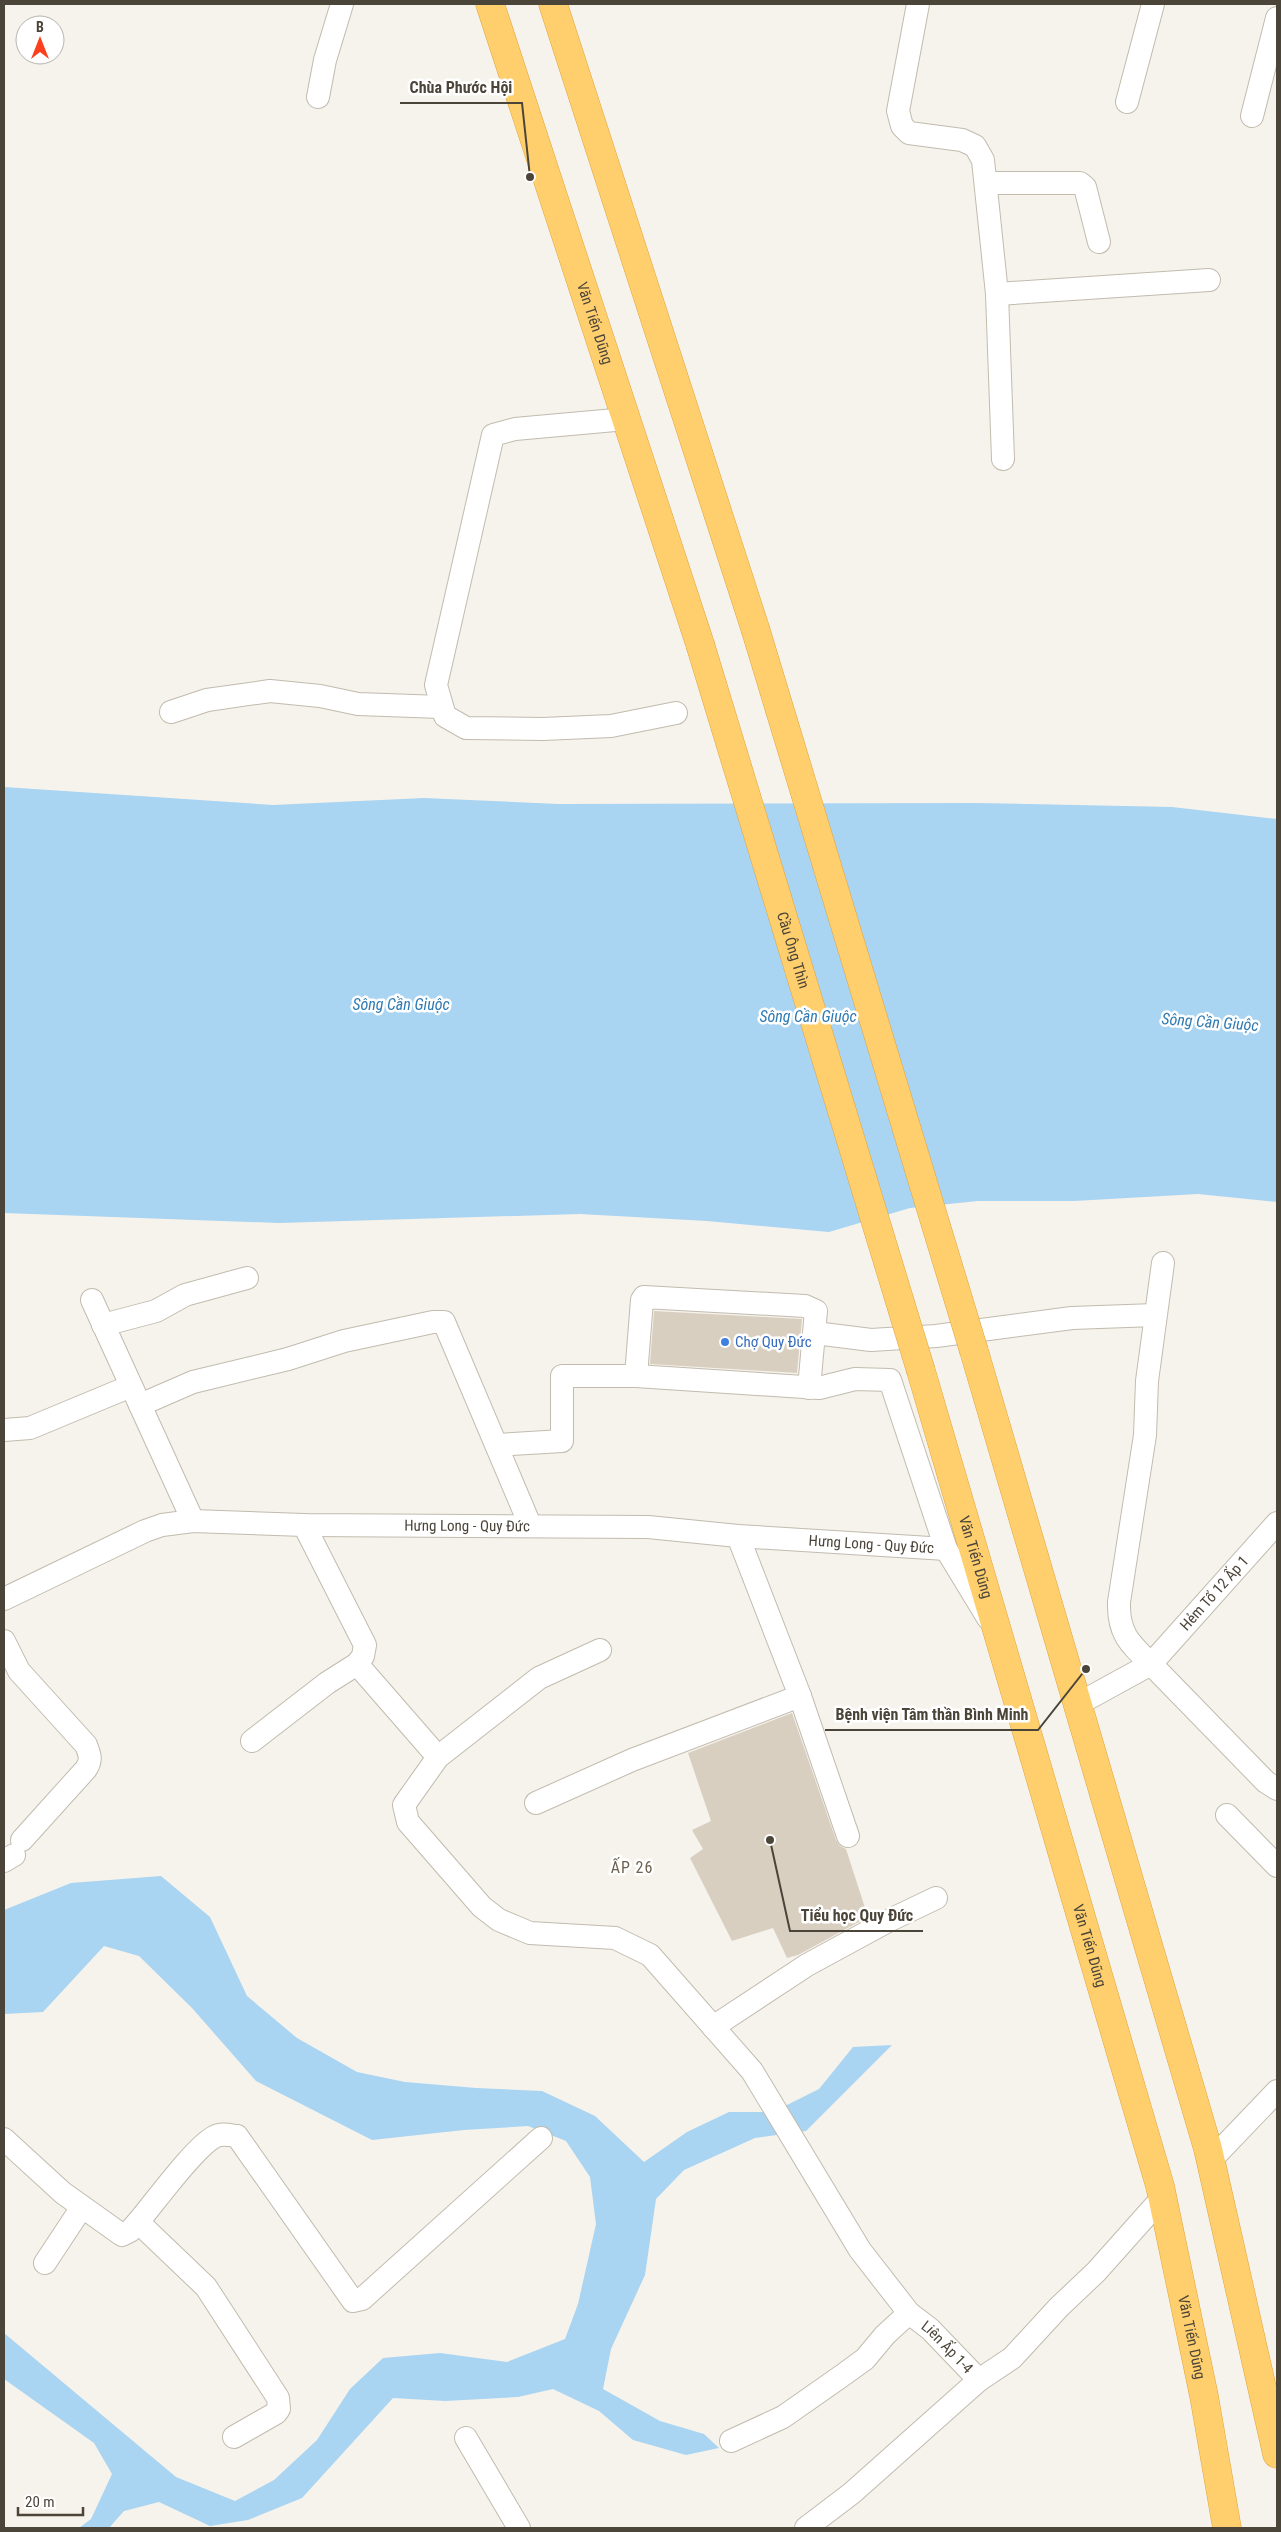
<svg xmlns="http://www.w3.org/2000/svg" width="1281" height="2532" font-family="'Roboto Condensed',sans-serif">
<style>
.water{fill:#a9d4f2}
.building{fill:#d8cfc1}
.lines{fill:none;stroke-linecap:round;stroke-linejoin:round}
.minor-casing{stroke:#c2bbae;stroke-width:24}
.highway-casing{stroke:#e0a43c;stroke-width:29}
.minor{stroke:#fff;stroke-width:22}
.highway{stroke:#ffcf6e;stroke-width:28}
.highway-bridge-casing{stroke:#e0a43c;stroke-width:29;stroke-linecap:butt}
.highway-bridge{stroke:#ffcf6e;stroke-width:28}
.shop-dot{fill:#3f7fe0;stroke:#fff;stroke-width:2}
.labels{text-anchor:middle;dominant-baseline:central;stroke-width:5;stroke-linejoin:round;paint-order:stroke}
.street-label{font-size:15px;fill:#4b4439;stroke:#fff}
.shop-label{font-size:15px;fill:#366cbe;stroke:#fff;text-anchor:start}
.water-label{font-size:16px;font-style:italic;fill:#2e7ab2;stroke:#fff}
.neighbourhood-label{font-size:16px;letter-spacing:1px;fill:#6e6250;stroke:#fff}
.leader{fill:none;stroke:#4b4439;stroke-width:2}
.callout-dot{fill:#4b4439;stroke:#fff;stroke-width:2}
.callout-label{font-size:16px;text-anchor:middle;font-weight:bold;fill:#4b4439;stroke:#fff;stroke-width:5;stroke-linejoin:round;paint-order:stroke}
</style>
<rect width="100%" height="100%" fill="#f6f3ec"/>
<!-- water -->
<path class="water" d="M 4,787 L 273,805 L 424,798 L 558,804 L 975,803 L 1172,807 L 1277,819 L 1277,1202 L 1198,1194 L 1074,1201 L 978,1201 L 910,1208 L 829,1232 L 707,1221 L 580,1214 L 279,1223 L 4,1213 Z
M 161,1876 L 210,1917 L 247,1996 L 297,2038 L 357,2072 L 405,2082 L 476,2088 L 542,2091 L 595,2116 L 644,2162 L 687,2132 L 729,2112 L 773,2112 L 819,2089 L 853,2047 L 892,2045 L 806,2131 L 755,2138 L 684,2170 L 656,2199 L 645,2275 L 611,2349 L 603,2389 L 660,2421 L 704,2434 L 719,2448 L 686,2455 L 633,2440 L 599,2411 L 553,2389 L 518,2397 L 445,2401 L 393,2398 L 302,2498 L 248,2520 L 210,2526 L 159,2502 L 124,2511 L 109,2528 L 79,2528 L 91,2519 L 112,2474 L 94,2443 L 4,2379 L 4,2333 L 176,2477 L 235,2501 L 274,2480 L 317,2440 L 350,2389 L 383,2358 L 440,2353 L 507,2362 L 565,2339 L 578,2304 L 596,2224 L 590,2177 L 566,2141 L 528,2126 L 464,2130 L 372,2140 L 256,2081 L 192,2008 L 139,1956 L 104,1946 L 43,2012 L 4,2014 L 4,1910 L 71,1883 Z"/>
<!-- building -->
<path class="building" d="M 654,1311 L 802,1319 L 797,1373 L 650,1364 Z
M 792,1713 L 836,1840 L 840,1846 L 846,1849 L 868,1917 L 798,1955 L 787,1958 L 773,1928 L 732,1941 L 690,1858 L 703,1849 L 692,1830 L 711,1821 L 688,1753 Z"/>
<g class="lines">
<!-- minor casing -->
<g class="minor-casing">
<g id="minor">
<path d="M 918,4 L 898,111 L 902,126 L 909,133 L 962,140 L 975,146 L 983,160 L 997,294 L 1003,459"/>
<path d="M 318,97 L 325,60 L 342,4"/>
<path d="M 1127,102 L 1153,4"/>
<path d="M 1252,116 L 1277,18"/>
<path d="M 986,183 L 1080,183 L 1085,187 L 1099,242"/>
<path d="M 997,294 L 1209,280"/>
<path d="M 626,419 L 515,429 L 493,435 L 436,685 L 445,716 L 466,728 L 543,729 L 611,726 L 676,713"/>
<path d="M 171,712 L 207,700 L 270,691 L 320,696 L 358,704 L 441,707"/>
<path id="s1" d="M 1163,1263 L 1147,1381 L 1145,1435 L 1119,1602 C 1118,1633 1129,1643 1151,1664 L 1277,1523"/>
<path d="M 92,1300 L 193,1521"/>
<path d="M 103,1325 L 156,1311 L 185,1295 L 247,1278"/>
<path d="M 815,1333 L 871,1340 L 936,1336 L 1072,1318 L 1155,1315"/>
<path d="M 636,1376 L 642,1300 L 644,1297 L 805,1306 L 816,1311 L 809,1388"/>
<path d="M 140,1405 L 193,1382 L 288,1359 L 344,1341 L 433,1322 L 444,1322 L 530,1525"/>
<path d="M 4,1430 L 30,1428 L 131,1386"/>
<path d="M 497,1445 L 562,1441 L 562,1376 L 636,1376 L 819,1388 L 855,1379 L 890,1380 L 946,1549 L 988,1618"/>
<path d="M 738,1536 L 800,1696 L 848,1836"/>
<path id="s2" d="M 4,1599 L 145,1531 L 162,1525 L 193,1521 L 304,1525 L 648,1527 L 738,1536 L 946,1549"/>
<path d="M 4,1641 L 19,1671 L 86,1745 C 90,1755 92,1760 86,1769 L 22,1840"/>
<path id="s3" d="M 357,1664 L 438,1757 L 404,1805 L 408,1822 L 482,1907 L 499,1920 L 530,1933 L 615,1938 L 650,1955 L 752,2071 L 860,2250 L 909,2313 L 930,2329 L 979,2380 L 1012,2358 L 1059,2307 L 1096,2272 L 1162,2198"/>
<path d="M 1078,1704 L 1151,1664 L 1266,1782 L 1277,1789"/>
<path d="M 252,1741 L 327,1683 L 357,1664 L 363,1656 L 365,1645 L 304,1525"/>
<path d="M 438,1757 L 539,1678 L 600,1650"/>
<path d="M 536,1803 L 632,1760 L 800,1696"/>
<path d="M 1227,1815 L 1277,1866"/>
<path d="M 4,1861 L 14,1855"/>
<path d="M 713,2027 L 807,1965 L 888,1921 L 936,1898"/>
<path d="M 4,2139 L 63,2193 L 122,2235 L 130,2231 L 138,2222 C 155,2202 194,2148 214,2137 C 221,2133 229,2135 237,2136 L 353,2301 L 362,2299 L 541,2138"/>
<path d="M 1211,2160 L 1277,2091"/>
<path d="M 138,2222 L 206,2287 L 278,2398 L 279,2409 L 276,2413 L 234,2437"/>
<path d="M 45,2263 L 82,2207"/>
<path d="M 466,2438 L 519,2528"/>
<path d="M 731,2441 L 783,2417 L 843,2375 L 865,2359 L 885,2335 L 909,2313"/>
<path d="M 806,2528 L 852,2493 L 979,2380"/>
</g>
</g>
<!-- highway casing -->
<g class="highway-casing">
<g id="highway">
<path id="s4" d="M 490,4 L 700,644"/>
<path d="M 553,4 L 755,628"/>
<path d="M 974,1351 L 1208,2149 L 1277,2454"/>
<path id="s5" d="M 921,1371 L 1160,2186 L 1204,2396 L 1227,2528"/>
</g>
</g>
<!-- minor -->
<use href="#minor" class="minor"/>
<!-- highway -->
<use href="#highway" class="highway"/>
<!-- highway-bridge casing -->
<g class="highway-bridge-casing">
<g id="highway-bridge">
<path d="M 755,628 L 974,1351"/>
<path id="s6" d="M 700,644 L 921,1371"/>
</g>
</g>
<!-- highway-bridge -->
<use href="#highway-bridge" class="highway-bridge"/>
</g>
<!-- markers -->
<circle class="shop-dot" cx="725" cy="1342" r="5"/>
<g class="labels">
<!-- street labels -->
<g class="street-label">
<text stroke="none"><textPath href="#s4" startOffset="336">Văn Tiến Dũng</textPath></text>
<text stroke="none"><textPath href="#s6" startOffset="320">Cầu Ông Thìn</textPath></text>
<text stroke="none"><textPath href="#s2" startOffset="480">Hưng Long - Quy Đức</textPath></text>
<text stroke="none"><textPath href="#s2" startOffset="885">Hưng Long - Quy Đức</textPath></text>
<text stroke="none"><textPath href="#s5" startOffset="194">Văn Tiến Dũng</textPath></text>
<text stroke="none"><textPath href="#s1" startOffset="510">Hẻm Tổ 12 Ấp 1</textPath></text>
<text stroke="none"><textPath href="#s5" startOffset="599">Văn Tiến Dũng</textPath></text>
<text stroke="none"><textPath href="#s5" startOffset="1004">Văn Tiến Dũng</textPath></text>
<text stroke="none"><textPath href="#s3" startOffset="986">Liên Ấp 1-4</textPath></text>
</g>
<!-- shop labels -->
<g class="shop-label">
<text x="735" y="1342">Chợ Quy Đức</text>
</g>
<!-- water labels -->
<g class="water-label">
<text x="401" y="1004">Sông Cần Giuộc</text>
<text x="808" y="1016">Sông Cần Giuộc</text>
<text transform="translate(1210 1022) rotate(4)">Sông Cần Giuộc</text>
</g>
<!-- neighbourhood labels -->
<g class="neighbourhood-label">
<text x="632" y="1867">ẤP 26</text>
</g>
</g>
<!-- callouts -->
<path class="leader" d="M530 177L522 103H400M1086 1669L1038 1730H825M770 1840L790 1931H923"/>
<g class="callout-dot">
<circle cx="530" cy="177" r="5"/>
<circle cx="1086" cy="1669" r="5"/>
<circle cx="770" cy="1840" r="5"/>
</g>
<g class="callout-label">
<text x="461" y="93">Chùa Phước Hội</text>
<text x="932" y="1720">Bệnh viện Tâm thần Bình Minh</text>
<text x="857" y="1921">Tiểu học Quy Đức</text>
</g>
<!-- border -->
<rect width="1281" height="2532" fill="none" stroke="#4b4439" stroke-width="10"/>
<!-- north arrow -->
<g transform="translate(40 40)"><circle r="24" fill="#ffffff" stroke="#b7b4b0"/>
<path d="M0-4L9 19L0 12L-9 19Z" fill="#fc3f1d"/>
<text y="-8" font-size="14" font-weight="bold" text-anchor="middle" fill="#4b4439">B</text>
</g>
<!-- scale -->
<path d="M18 2507v8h65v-8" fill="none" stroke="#4b4439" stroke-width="2.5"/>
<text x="25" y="2507" font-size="15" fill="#4b4439" stroke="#ffffff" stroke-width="4" paint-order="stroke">20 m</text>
</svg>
